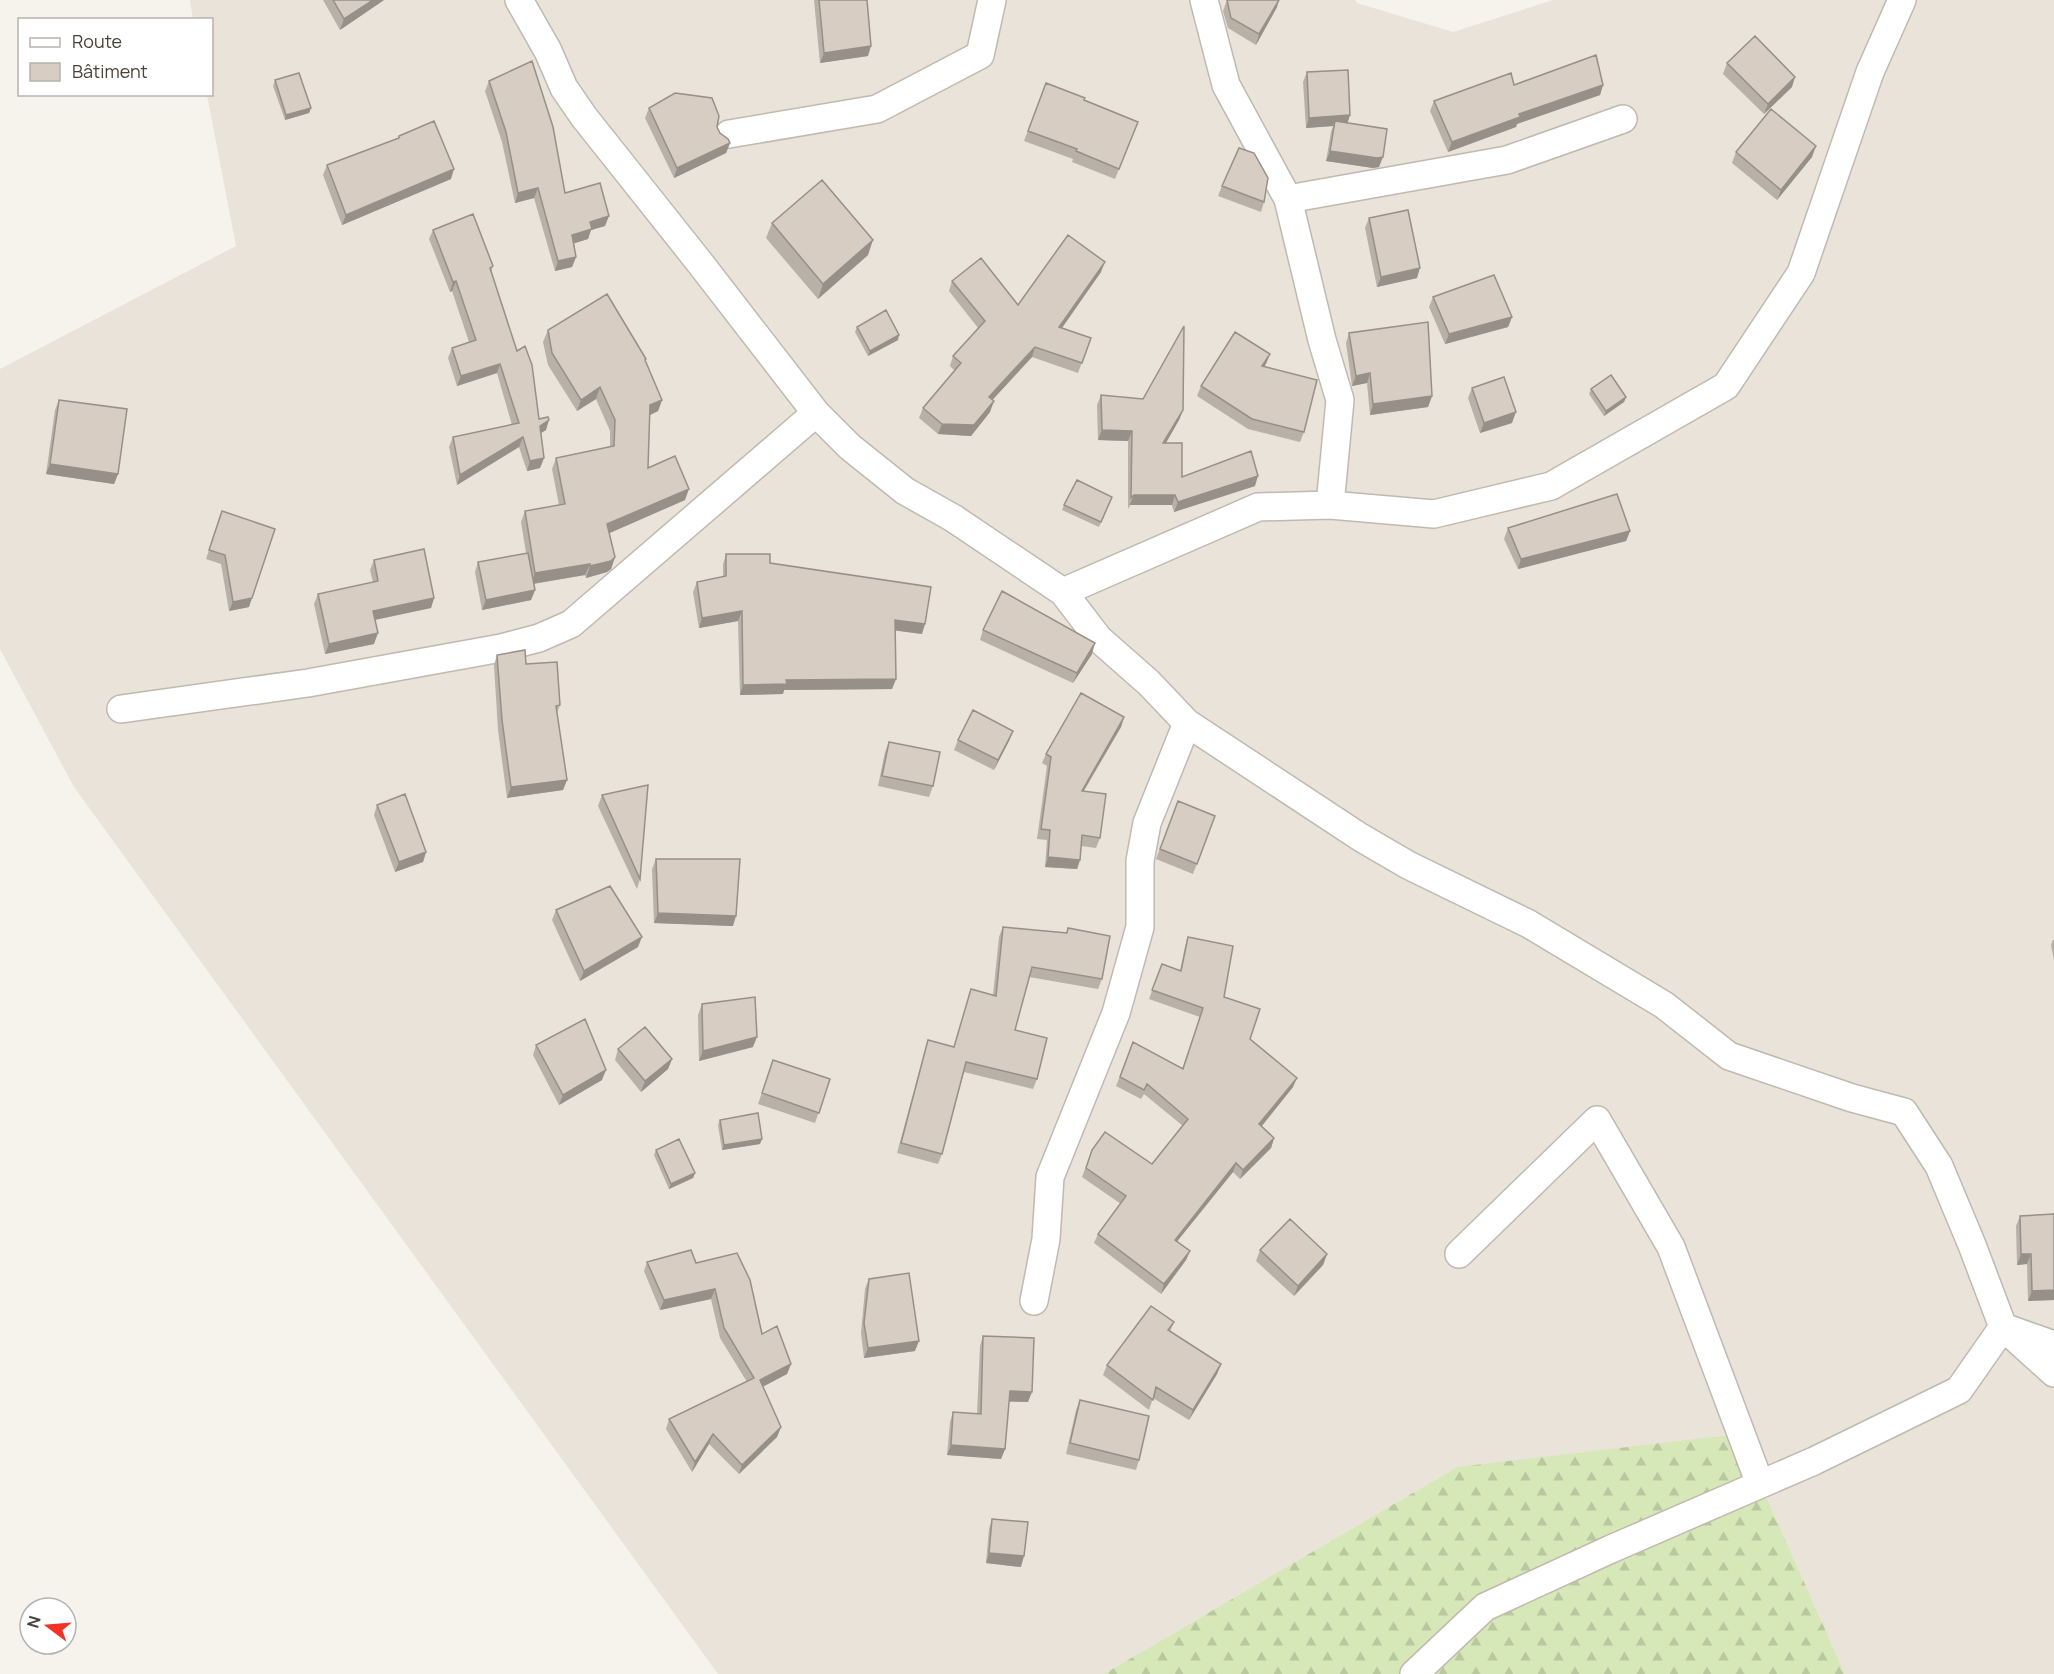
<svg xmlns="http://www.w3.org/2000/svg" width="2054" height="1674" font-family="Manrope,sans-serif">
<style>
.residential{fill:#e9e3da}
.forest{fill:url(#forest-firs)}
.lines{fill:none;stroke-linecap:round;stroke-linejoin:round}
.street-casing{stroke:#c1b9af;stroke-width:30}
.street{stroke:#fff;stroke-width:27}
.wall{fill:#b9b0a7}
.shaded-wall{fill:#969088}
.building{fill:#d7cdc2;stroke:#969088;stroke-width:1.5}
</style>
<defs>
<pattern id="forest-firs" width="22" height="20" patternUnits="userSpaceOnUse" patternTransform="scale(1.5)"><rect width="22" height="20" fill="#d6e8b7"/><path d="M5 1l3.5 6h-7zM16 11l3.5 6h-7z" fill="#b9c89e"/></pattern>
</defs>
<rect width="100%" height="100%" fill="#f6f2ec"/>
<!-- residential -->
<path class="residential" d="M 190,0 L 1355,0 L 1357,3 L 1453,32 L 1553,0 L 2054,0 L 2054,1674 L 1845,1674 L 1760,1484 L 1457,1467 L 1104,1674 L 718,1674 L 74,787 L 0,649 L 0,369 L 236,246 L 207,95 L 212,94 L 212,20 L 193,19 Z"/>
<!-- forest -->
<path class="forest" d="M 1738,1434 L 1845,1674 L 1104,1674 L 1457,1467 Z"/>
<g class="lines">
<!-- street casing -->
<g class="street-casing">
<path id="street" d="M 519,0 L 548,51 L 564,88 L 584,117 L 700,263 L 816,413 L 850,447 L 905,491 L 953,518 L 1063,592 L 1099,639 L 1149,683 L 1187,723 L 1360,837 L 1408,865 L 1529,924 L 1664,1005 L 1729,1056 L 1852,1098 L 1904,1112 L 1939,1166 L 1972,1245 L 2003,1327 L 2054,1373
M 1204,0 L 1226,85 L 1288,199 L 1322,340 L 1340,400 L 1330,505
M 729,134 L 877,109 L 980,55 L 992,0
M 1288,199 L 1507,160 L 1623,119
M 1063,592 L 1258,507 L 1330,505 L 1434,514 L 1551,486 L 1726,386 L 1801,273 L 1870,72 L 1902,0
M 121,709 L 308,683 L 501,648 L 539,638 L 571,624 L 816,413
M 1459,1254 L 1597,1120 L 1671,1247 L 1760,1484
M 1034,1301 L 1046,1239 L 1050,1177 L 1116,1013 L 1140,927 L 1140,861 L 1147,823 L 1187,723
M 1414,1674 L 1485,1607 L 1611,1549 L 1814,1461 L 1959,1390 L 2003,1327 L 2054,1345"/>
</g>
<!-- street -->
<use href="#street" class="street"/>
</g>
<!-- wall -->
<path class="wall" d="M 323,0 L 384,0 L 340,30 Z
M 814,0 L 867,0 L 868,56 L 820,63 Z
M 1227,0 L 1277,7 L 1256,45 L 1228,28 L 1223,11 Z
M 1727,63 L 1792,87 L 1764,114 L 1723,74 Z
M 1307,72 L 1350,115 L 1347,123 L 1379,167 L 1373,168 L 1326,161 L 1331,132 L 1333,126 L 1306,128 L 1303,82 Z
M 275,80 L 311,108 L 309,113 L 285,120 L 273,86 Z
M 489,81 L 565,193 L 605,226 L 591,230 L 588,239 L 574,243 L 576,257 L 572,267 L 555,271 L 534,198 L 515,203 L 502,142 L 485,91 Z
M 1046,83 L 1084,100 L 1138,122 L 1115,179 L 1072,162 L 1073,159 L 1024,141 Z
M 1514,85 L 1603,85 L 1600,95 L 1517,124 L 1516,127 L 1448,152 L 1430,111 L 1434,101 Z
M 649,108 L 717,127 L 720,133 L 730,143 L 726,153 L 674,178 L 645,118 Z
M 399,136 L 451,179 L 342,225 L 323,175 L 327,165 L 398,139 Z
M 1736,152 L 1812,157 L 1777,200 L 1732,163 Z
M 1222,186 L 1264,202 L 1261,212 L 1218,196 Z
M 1369,218 L 1417,278 L 1377,287 L 1365,228 Z
M 772,223 L 868,255 L 818,299 L 766,238 Z
M 433,230 L 493,266 L 491,272 L 539,419 L 546,430 L 541,433 L 544,458 L 540,468 L 527,471 L 519,447 L 457,485 L 449,447 L 453,437 L 512,425 L 497,373 L 457,386 L 448,358 L 452,348 L 469,342 L 452,291 L 450,292 L 429,239 Z
M 1101,272 L 1061,328 L 1091,338 L 1078,373 L 1032,357 L 992,400 L 990,412 L 971,436 L 938,434 L 919,418 L 923,408 L 955,371 L 950,366 L 953,356 L 978,328 L 949,291 L 952,281 L 1018,305 Z
M 1433,297 L 1512,317 L 1508,327 L 1445,344 L 1429,307 Z
M 857,327 L 898,340 L 868,356 L 855,332 Z
M 548,330 L 645,362 L 662,400 L 658,411 L 650,415 L 648,468 L 685,500 L 609,533 L 615,557 L 611,569 L 607,572 L 586,578 L 585,575 L 534,584 L 535,590 L 531,600 L 482,610 L 475,572 L 478,562 L 526,553 L 521,522 L 525,511 L 559,505 L 552,469 L 556,458 L 610,446 L 610,431 L 596,399 L 577,411 L 548,365 L 543,342 Z
M 1349,333 L 1432,396 L 1428,407 L 1370,415 L 1367,383 L 1352,386 L 1346,343 Z
M 1266,364 L 1264,366 L 1304,432 L 1300,442 L 1248,429 L 1197,396 L 1201,386 Z
M 1472,388 L 1512,423 L 1480,433 L 1468,398 Z
M 1591,389 L 1626,397 L 1624,402 L 1604,416 L 1589,394 Z
M 1101,395 L 1183,410 L 1179,420 L 1166,443 L 1182,477 L 1255,486 L 1174,512 L 1172,505 L 1130,505 L 1128,509 L 1128,441 L 1098,440 L 1097,405 Z
M 59,400 L 118,474 L 114,484 L 46,474 L 55,410 Z
M 1110,502 L 1099,527 L 1062,510 L 1064,505 Z
M 222,511 L 249,607 L 229,611 L 221,564 L 206,559 Z
M 1508,528 L 1630,531 L 1626,541 L 1518,569 L 1504,539 Z
M 726,554 L 770,563 L 922,634 L 895,630 L 896,679 L 892,689 L 784,690 L 783,694 L 740,695 L 738,621 L 699,628 L 693,592 L 697,582 L 723,577 L 723,564 Z
M 374,560 L 434,598 L 431,608 L 375,620 L 374,644 L 325,654 L 314,604 L 318,594 L 373,582 L 370,570 Z
M 983,630 L 1092,654 L 1073,683 L 980,640 Z
M 497,655 L 526,664 L 560,705 L 557,713 L 567,780 L 563,790 L 507,798 L 498,730 L 494,665 Z
M 1124,717 L 1121,727 L 1084,791 L 1100,838 L 1096,848 L 1081,846 L 1080,860 L 1077,869 L 1045,867 L 1047,840 L 1037,839 L 1047,766 L 1042,763 L 1046,754 Z
M 1013,731 L 1009,741 L 994,770 L 954,750 L 958,740 Z
M 889,742 L 933,786 L 929,797 L 878,786 L 885,752 Z
M 602,795 L 640,879 L 637,889 L 598,806 Z
M 1178,801 L 1215,816 L 1193,874 L 1156,859 Z
M 377,805 L 426,852 L 423,862 L 395,872 L 374,815 Z
M 656,859 L 733,926 L 654,923 L 652,869 Z
M 556,910 L 638,947 L 580,981 L 552,920 Z
M 1003,927 L 1066,933 L 1068,928 L 1102,979 L 1098,989 L 1029,977 L 1015,1030 L 1037,1079 L 1033,1089 L 964,1072 L 942,1154 L 938,1164 L 897,1153 L 925,1050 L 928,1040 L 954,1047 L 971,989 L 993,995 L 999,937 Z
M 1188,937 L 1250,1039 L 1293,1087 L 1262,1126 L 1274,1138 L 1271,1148 L 1240,1179 L 1233,1172 L 1177,1241 L 1190,1251 L 1186,1260 L 1161,1294 L 1094,1243 L 1098,1234 L 1121,1204 L 1082,1177 L 1092,1150 L 1152,1164 L 1183,1126 L 1144,1094 L 1141,1099 L 1116,1086 L 1133,1042 L 1182,1069 L 1200,1017 L 1149,999 L 1162,964 L 1180,971 L 1185,947 Z
M 2053,940 L 2054,940 L 2054,960 L 2051,945 Z
M 702,1004 L 753,1047 L 699,1061 L 698,1015 Z
M 536,1045 L 602,1080 L 559,1105 L 533,1055 Z
M 618,1049 L 672,1059 L 668,1069 L 641,1092 L 615,1060 Z
M 773,1060 L 830,1079 L 815,1123 L 758,1104 Z
M 720,1120 L 760,1144 L 722,1150 L 718,1125 Z
M 656,1150 L 695,1173 L 693,1178 L 669,1189 L 654,1155 Z
M 2020,1216 L 2054,1300 L 2028,1301 L 2027,1264 L 2017,1265 L 2016,1226 Z
M 1260,1250 L 1327,1254 L 1323,1265 L 1294,1296 L 1256,1261 Z
M 647,1262 L 696,1263 L 791,1364 L 787,1374 L 763,1386 L 781,1427 L 777,1437 L 739,1474 L 709,1444 L 692,1472 L 666,1429 L 669,1419 L 747,1382 L 720,1338 L 711,1299 L 660,1310 L 644,1271 Z
M 869,1279 L 915,1351 L 864,1358 L 861,1333 L 865,1289 Z
M 1174,1322 L 1170,1332 L 1221,1364 L 1217,1374 L 1189,1420 L 1153,1398 L 1149,1410 L 1103,1375 L 1107,1365 Z
M 983,1336 L 1028,1402 L 1009,1402 L 1005,1449 L 1001,1459 L 947,1455 L 950,1422 L 953,1412 L 977,1414 L 980,1346 Z
M 1080,1400 L 1139,1460 L 1136,1470 L 1066,1454 L 1076,1410 Z
M 992,1519 L 1021,1567 L 986,1563 L 989,1529 Z"/>
<!-- shaded-wall -->
<path class="shaded-wall" d="M 373,0 L 384,0 L 340,30 L 344,19 Z
M 1279,0 L 1277,7 L 1256,45 L 1259,34 Z
M 871,46 L 868,56 L 820,63 L 824,53 Z
M 1795,77 L 1792,87 L 1764,114 L 1768,104 Z
M 1603,85 L 1600,95 L 1517,124 L 1516,127 L 1448,152 L 1452,142 L 1519,114 Z
M 311,108 L 309,113 L 285,120 L 286,115 Z
M 1350,115 L 1347,125 L 1335,121 L 1333,126 L 1306,128 L 1309,118 Z
M 730,143 L 726,153 L 674,178 L 677,168 Z
M 1816,146 L 1812,157 L 1777,200 L 1781,190 Z
M 1330,151 L 1383,157 L 1379,167 L 1373,168 L 1326,161 Z
M 454,169 L 451,179 L 342,225 L 346,215 Z
M 538,188 L 534,198 L 515,203 L 518,193 Z
M 609,216 L 605,226 L 591,230 L 588,239 L 569,245 L 572,235 L 590,222 Z
M 873,240 L 868,255 L 818,299 L 823,284 Z
M 576,257 L 572,267 L 555,271 L 558,261 Z
M 1105,262 L 1101,272 L 1055,338 L 1059,327 Z
M 1420,268 L 1417,278 L 1377,287 L 1381,277 Z
M 456,281 L 452,291 L 450,292 L 453,282 Z
M 1512,317 L 1508,327 L 1445,344 L 1449,334 Z
M 899,335 L 898,340 L 868,356 L 870,351 Z
M 1035,347 L 1032,357 L 985,408 L 989,397 Z
M 1270,354 L 1266,364 L 1258,376 L 1262,366 Z
M 500,364 L 497,373 L 457,386 L 461,376 Z
M 1370,373 L 1367,383 L 1352,386 L 1356,376 Z
M 600,387 L 596,399 L 577,411 L 581,400 Z
M 1432,396 L 1428,407 L 1370,415 L 1373,404 Z
M 1626,397 L 1624,402 L 1604,416 L 1606,411 Z
M 662,400 L 658,411 L 646,417 L 650,405 Z
M 994,401 L 990,412 L 971,436 L 938,434 L 942,424 Z
M 1183,410 L 1179,420 L 1160,453 L 1163,443 Z
M 1516,412 L 1512,423 L 1480,433 L 1484,423 Z
M 549,420 L 546,430 L 536,436 L 540,426 Z
M 1102,430 L 1132,431 L 1128,441 L 1098,440 Z
M 523,437 L 519,447 L 457,485 L 460,475 Z
M 544,458 L 540,468 L 527,471 L 530,461 Z
M 50,464 L 118,474 L 114,484 L 46,474 Z
M 1258,476 L 1255,486 L 1174,512 L 1178,502 Z
M 689,489 L 685,500 L 603,536 L 607,524 Z
M 1134,495 L 1175,495 L 1172,505 L 1130,505 L 1128,509 Z
M 1630,531 L 1626,541 L 1518,569 L 1521,559 Z
M 615,557 L 611,569 L 607,572 L 586,578 L 590,566 Z
M 590,564 L 585,575 L 531,584 L 535,573 Z
M 535,590 L 531,600 L 482,610 L 486,600 Z
M 252,598 L 249,607 L 229,611 L 233,602 Z
M 434,598 L 431,608 L 369,621 L 373,611 Z
M 742,611 L 738,621 L 699,628 L 702,618 Z
M 895,620 L 925,624 L 922,634 L 891,630 Z
M 378,633 L 374,644 L 325,654 L 329,644 Z
M 1095,643 L 1092,654 L 1073,683 L 1077,673 Z
M 896,679 L 892,689 L 784,690 L 783,694 L 740,695 L 743,685 L 786,680 Z
M 1124,717 L 1121,727 L 1078,800 L 1082,791 Z
M 1013,731 L 1009,741 L 994,770 L 998,760 Z
M 567,780 L 563,790 L 507,798 L 511,787 Z
M 426,852 L 423,862 L 395,872 L 399,862 Z
M 1048,857 L 1080,860 L 1077,869 L 1045,867 Z
M 658,913 L 736,916 L 733,926 L 654,923 Z
M 642,937 L 638,947 L 580,981 L 584,971 Z
M 757,1037 L 753,1047 L 699,1061 L 703,1051 Z
M 672,1059 L 668,1069 L 641,1092 L 645,1081 Z
M 606,1070 L 602,1080 L 559,1105 L 563,1095 Z
M 1297,1078 L 1293,1087 L 1256,1133 L 1259,1124 Z
M 1274,1138 L 1271,1148 L 1240,1179 L 1243,1170 Z
M 762,1139 L 760,1144 L 722,1150 L 724,1145 Z
M 1236,1163 L 1233,1172 L 1171,1249 L 1175,1240 Z
M 695,1173 L 693,1178 L 669,1189 L 671,1184 Z
M 1190,1251 L 1186,1260 L 1161,1294 L 1164,1284 Z
M 1327,1254 L 1323,1265 L 1294,1296 L 1298,1286 Z
M 2021,1254 L 2031,1254 L 2027,1264 L 2017,1265 Z
M 715,1289 L 711,1299 L 660,1310 L 664,1300 Z
M 2054,1290 L 2054,1300 L 2028,1301 L 2032,1291 Z
M 919,1341 L 915,1351 L 864,1358 L 868,1348 Z
M 791,1364 L 787,1374 L 757,1390 L 760,1380 Z
M 1221,1364 L 1217,1374 L 1189,1420 L 1193,1410 Z
M 1010,1391 L 1032,1392 L 1028,1402 L 1006,1401 Z
M 781,1427 L 777,1437 L 739,1474 L 742,1465 Z
M 713,1434 L 709,1444 L 692,1472 L 695,1462 Z
M 951,1445 L 1005,1449 L 1001,1459 L 947,1455 Z
M 989,1553 L 1024,1556 L 1021,1567 L 986,1563 Z"/>
<!-- building -->
<path class="building" d="M 333,0 L 373,0 L 344,19 Z
M 819,0 L 867,0 L 871,46 L 824,53 Z
M 1227,0 L 1279,0 L 1259,34 L 1231,18 Z
M 1755,36 L 1795,77 L 1768,104 L 1727,63 Z
M 1596,55 L 1603,85 L 1519,114 L 1520,117 L 1452,142 L 1434,101 L 1511,73 L 1514,85 Z
M 532,61 L 553,127 L 565,193 L 600,183 L 609,216 L 590,222 L 592,229 L 572,235 L 576,257 L 558,261 L 538,188 L 518,193 L 506,132 L 489,81 Z
M 1348,70 L 1350,115 L 1309,118 L 1307,72 Z
M 299,73 L 311,108 L 286,115 L 275,80 Z
M 1046,83 L 1085,98 L 1084,100 L 1138,122 L 1119,169 L 1076,151 L 1077,149 L 1028,131 Z
M 675,93 L 712,98 L 719,116 L 717,127 L 720,133 L 728,139 L 730,143 L 677,168 L 649,108 Z
M 1771,109 L 1816,146 L 1781,190 L 1736,152 Z
M 434,121 L 454,169 L 346,215 L 327,165 L 399,138 L 399,136 Z
M 1335,121 L 1387,129 L 1383,157 L 1377,158 L 1330,151 Z
M 1239,148 L 1254,153 L 1268,178 L 1264,202 L 1222,186 Z
M 822,180 L 873,240 L 823,284 L 772,223 Z
M 1408,210 L 1420,268 L 1381,277 L 1369,218 Z
M 473,214 L 493,266 L 490,268 L 517,351 L 525,346 L 532,365 L 539,419 L 548,417 L 549,420 L 540,426 L 544,458 L 530,461 L 523,437 L 460,475 L 453,437 L 519,423 L 500,364 L 461,376 L 452,348 L 476,340 L 456,281 L 453,282 L 433,230 Z
M 1068,235 L 1105,262 L 1059,327 L 1091,338 L 1082,363 L 1035,347 L 989,397 L 994,401 L 974,425 L 942,424 L 923,408 L 961,363 L 953,356 L 985,321 L 952,281 L 981,258 L 1018,305 Z
M 1494,275 L 1512,317 L 1449,334 L 1433,297 Z
M 607,294 L 646,359 L 645,360 L 662,400 L 650,405 L 648,468 L 675,456 L 689,489 L 607,524 L 615,557 L 611,561 L 590,566 L 590,564 L 535,573 L 525,511 L 565,504 L 556,458 L 614,446 L 615,420 L 600,387 L 581,400 L 552,353 L 548,330 Z
M 886,310 L 899,335 L 870,351 L 857,327 Z
M 1428,322 L 1432,396 L 1373,404 L 1370,373 L 1356,376 L 1349,333 Z
M 1184,326 L 1183,410 L 1163,443 L 1182,443 L 1182,477 L 1251,451 L 1258,476 L 1178,502 L 1175,495 L 1134,495 L 1131,498 L 1132,431 L 1102,430 L 1101,395 L 1143,399 Z
M 1235,332 L 1270,354 L 1262,366 L 1317,380 L 1304,432 L 1252,419 L 1201,386 Z
M 1611,375 L 1626,397 L 1606,411 L 1591,389 Z
M 1504,377 L 1516,412 L 1484,423 L 1472,388 Z
M 59,400 L 127,409 L 118,474 L 50,464 Z
M 1077,480 L 1112,497 L 1101,522 L 1064,505 Z
M 1617,494 L 1630,531 L 1521,559 L 1508,528 Z
M 222,511 L 275,529 L 252,598 L 233,602 L 225,555 L 209,550 Z
M 424,549 L 434,598 L 373,611 L 378,633 L 329,644 L 318,594 L 378,581 L 374,560 Z
M 528,553 L 535,590 L 486,600 L 478,562 Z
M 726,554 L 770,554 L 770,563 L 931,587 L 925,624 L 895,620 L 896,679 L 786,680 L 787,684 L 743,685 L 742,611 L 702,618 L 697,582 L 726,576 Z
M 1002,591 L 1095,643 L 1077,673 L 983,630 Z
M 525,650 L 526,664 L 557,662 L 560,705 L 556,706 L 567,780 L 511,787 L 502,720 L 497,655 Z
M 1081,693 L 1124,717 L 1082,791 L 1106,794 L 1100,838 L 1082,835 L 1080,860 L 1048,857 L 1050,830 L 1041,829 L 1051,757 L 1046,754 Z
M 973,710 L 1013,731 L 998,760 L 958,740 Z
M 889,742 L 940,752 L 933,786 L 882,776 Z
M 648,785 L 640,879 L 602,795 Z
M 405,794 L 426,852 L 399,862 L 377,805 Z
M 1178,801 L 1215,816 L 1197,864 L 1160,849 Z
M 656,859 L 740,859 L 736,916 L 658,913 Z
M 610,886 L 642,937 L 584,971 L 556,910 Z
M 1003,927 L 1067,933 L 1068,928 L 1110,936 L 1102,979 L 1032,967 L 1015,1030 L 1047,1038 L 1037,1079 L 966,1062 L 942,1154 L 901,1143 L 928,1040 L 954,1047 L 971,989 L 996,996 Z
M 1188,937 L 1233,946 L 1224,997 L 1260,1009 L 1250,1039 L 1297,1078 L 1259,1124 L 1274,1138 L 1243,1170 L 1236,1163 L 1175,1240 L 1190,1251 L 1164,1284 L 1098,1234 L 1126,1196 L 1086,1168 L 1092,1150 L 1105,1132 L 1152,1164 L 1188,1119 L 1147,1084 L 1144,1090 L 1120,1077 L 1133,1042 L 1183,1069 L 1203,1008 L 1152,990 L 1162,964 L 1181,971 Z
M 755,997 L 757,1037 L 703,1051 L 702,1004 Z
M 585,1019 L 606,1070 L 563,1095 L 536,1045 Z
M 645,1027 L 672,1059 L 645,1081 L 618,1049 Z
M 773,1060 L 830,1079 L 819,1113 L 762,1093 Z
M 758,1113 L 762,1139 L 724,1145 L 720,1120 Z
M 679,1139 L 695,1173 L 671,1184 L 656,1150 Z
M 2054,1214 L 2054,1290 L 2032,1291 L 2031,1254 L 2021,1254 L 2020,1216 Z
M 1290,1219 L 1327,1254 L 1298,1286 L 1260,1250 Z
M 691,1250 L 696,1263 L 737,1253 L 750,1280 L 762,1334 L 777,1326 L 791,1364 L 760,1380 L 781,1427 L 742,1465 L 713,1434 L 695,1462 L 669,1419 L 754,1378 L 724,1328 L 715,1289 L 664,1300 L 647,1262 Z
M 909,1273 L 919,1341 L 868,1348 L 864,1323 L 869,1279 Z
M 1151,1306 L 1174,1322 L 1168,1330 L 1221,1364 L 1193,1410 L 1156,1387 L 1153,1400 L 1107,1365 Z
M 983,1336 L 1034,1338 L 1032,1392 L 1010,1391 L 1005,1449 L 951,1445 L 953,1412 L 981,1414 Z
M 1080,1400 L 1149,1416 L 1139,1460 L 1070,1443 Z
M 992,1519 L 1028,1522 L 1024,1556 L 989,1553 Z"/>
<!-- legend -->
<rect x="18" y="18" width="195" height="78" fill="#ffffff" stroke="#b7b3b0" stroke-width="1.5"/>
<rect x="30" y="38" width="30" height="9" fill="#ffffff" stroke="#b7b3b0" stroke-width="1.5"/>
<text x="72" y="48" font-size="18" fill="#4a423a">Route</text>
<rect x="30" y="63" width="30" height="18" fill="#d7cdc2" stroke="#b7b3b0" stroke-width="1.5"/>
<text x="72" y="78" font-size="18" fill="#4a423a">Bâtiment</text>
<!-- north arrow -->
<g transform="translate(48 1626) rotate(286)"><circle r="28" fill="#ffffff" stroke="#b7b3b0" stroke-width="1.5"/>
<path d="M0-4.5L10 22L0 15L-10 22Z" fill="#f33125"/>
<text y="-9" font-size="16" font-weight="bold" text-anchor="middle" fill="#4a423a">N</text>
</g>
</svg>
